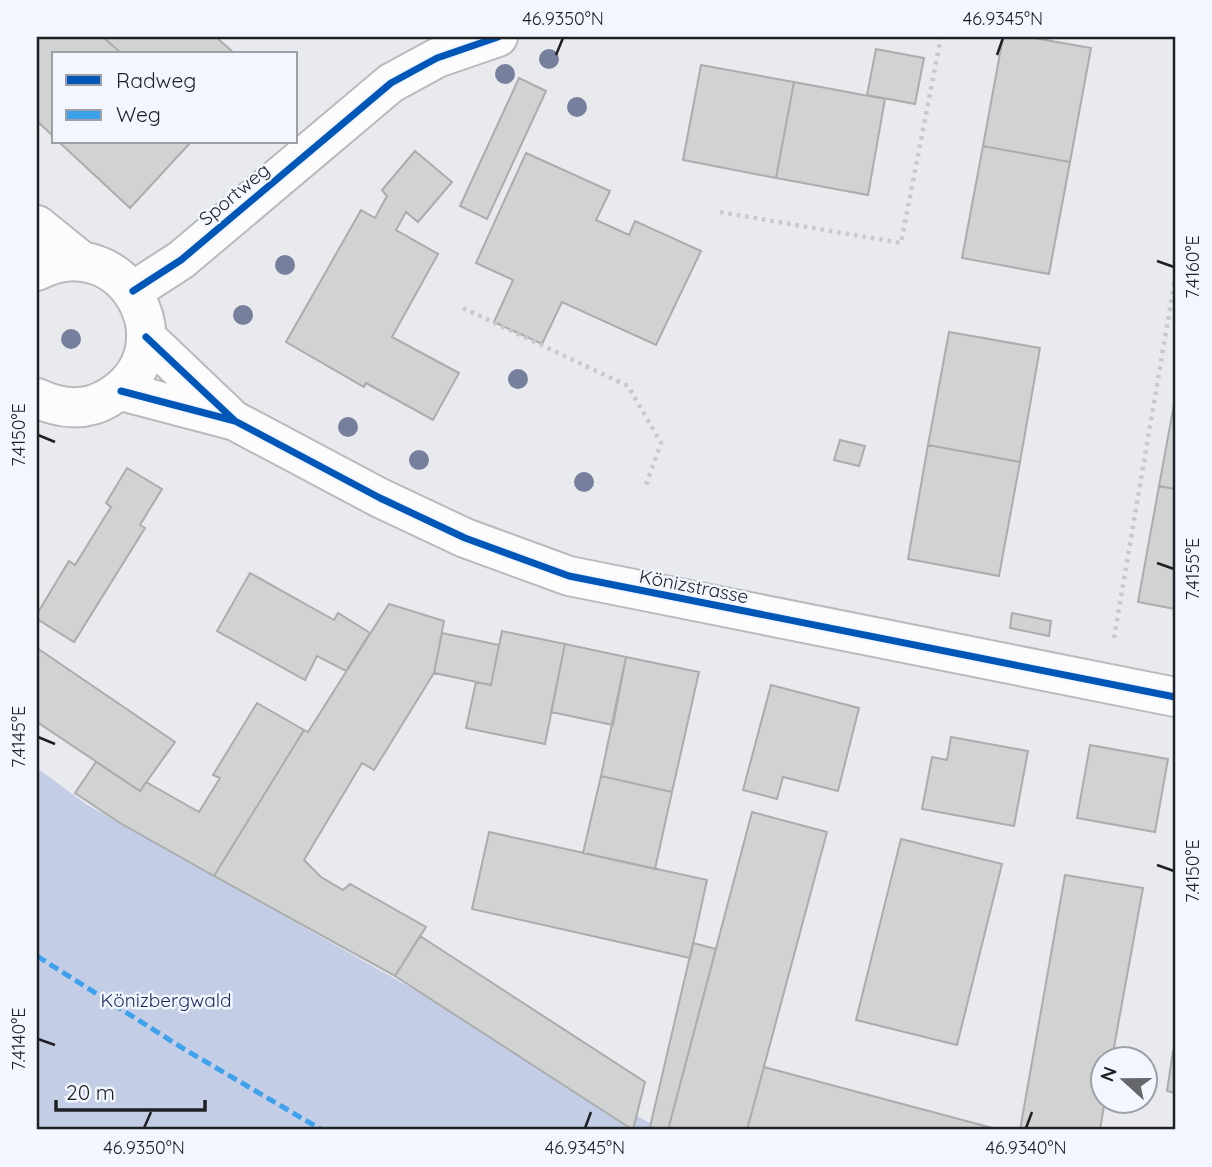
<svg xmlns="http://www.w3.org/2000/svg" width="1212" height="1167" font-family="Quicksand,sans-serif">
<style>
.forest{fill:#c3cde5}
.building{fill:#d1d2d2;stroke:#abacad;stroke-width:2}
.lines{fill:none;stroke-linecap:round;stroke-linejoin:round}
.street-casing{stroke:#b8babd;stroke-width:42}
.secondary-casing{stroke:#b8babd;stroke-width:42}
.path{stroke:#c8c9cc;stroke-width:4.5;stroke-dasharray:3.5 5;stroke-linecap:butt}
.street{stroke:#fcfcfc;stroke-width:38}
.secondary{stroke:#fcfcfc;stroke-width:38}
.quiet{stroke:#3da2eb;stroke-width:5;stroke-dasharray:10 5;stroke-linecap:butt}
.cycleway-casing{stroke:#f2f6fe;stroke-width:11}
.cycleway{stroke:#0057b8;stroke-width:7}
.tree{fill:#76809d}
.ticks{fill:none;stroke:#1f2024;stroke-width:2.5}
.labels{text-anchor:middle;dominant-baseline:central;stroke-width:5;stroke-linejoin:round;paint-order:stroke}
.street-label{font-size:19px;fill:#1f2024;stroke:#f2f6fe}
.park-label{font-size:19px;fill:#19295a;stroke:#f2f6fe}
.neatline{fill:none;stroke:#1f2024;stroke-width:2.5}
.ticks-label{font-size:18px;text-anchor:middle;fill:#1f2024}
</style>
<rect width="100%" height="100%" fill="#e8eaee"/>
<!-- forest -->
<path class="forest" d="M 37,768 L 86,804 L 662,1130 L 37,1130 Z"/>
<!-- building -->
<path class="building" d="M 37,37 L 103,37 L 122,54 L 54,54 L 54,137 L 37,121 Z
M 103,37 L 216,37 L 235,54 L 122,54 Z
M 1003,37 L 1029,37 L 1091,48 L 1070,162 L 983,146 Z
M 876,49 L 924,58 L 915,104 L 867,95 Z
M 701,65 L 794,82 L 776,178 L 683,160 Z
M 519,78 L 546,91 L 487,219 L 460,206 Z
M 794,82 L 885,99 L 868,195 L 776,178 Z
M 59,142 L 191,142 L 130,208 Z
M 983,146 L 1070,162 L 1049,274 L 962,258 Z
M 415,151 L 452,182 L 418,222 L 406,212 L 396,230 L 438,254 L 392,337 L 459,373 L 433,420 L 366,383 L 364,387 L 286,342 L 361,210 L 375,218 L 387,196 L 382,190 Z
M 526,153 L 610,191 L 596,220 L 629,235 L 635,221 L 701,251 L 656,345 L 562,302 L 542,344 L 494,322 L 513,280 L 476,263 Z
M 949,332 L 1040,348 L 1020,462 L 928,445 Z
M 1175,399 L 1175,489 L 1159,486 Z
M 840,440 L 865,446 L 859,466 L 834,460 Z
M 928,445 L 1020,462 L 999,576 L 908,559 Z
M 127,468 L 162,489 L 140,525 L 145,528 L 74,642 L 37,619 L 37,614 L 69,561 L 75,565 L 111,507 L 106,503 Z
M 1159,486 L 1175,489 L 1175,609 L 1138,602 Z
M 250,573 L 334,620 L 338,613 L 370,633 L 346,671 L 317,656 L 305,680 L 217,631 Z
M 389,604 L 444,621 L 434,673 L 374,770 L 362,763 L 304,860 L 321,877 L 343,890 L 350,884 L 426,927 L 395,976 L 214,876 L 304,730 L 308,732 Z
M 1012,613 L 1051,621 L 1049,636 L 1010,628 Z
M 502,631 L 565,644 L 545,744 L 466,728 L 476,682 L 491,685 Z
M 442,633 L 499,645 L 491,685 L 434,673 Z
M 565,644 L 626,657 L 613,725 L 551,712 Z
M 37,648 L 175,742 L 140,791 L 37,722 Z
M 626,657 L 699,672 L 672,792 L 601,776 Z
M 771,685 L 859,708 L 838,791 L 783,777 L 777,799 L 743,790 Z
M 257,703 L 304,730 L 214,876 L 120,823 L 75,793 L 96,762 L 140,791 L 146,782 L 199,812 L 220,778 L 213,775 Z
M 951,737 L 1028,751 L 1014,826 L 922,809 L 932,757 L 947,760 Z
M 1090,745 L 1168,759 L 1155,832 L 1077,818 Z
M 601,776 L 672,792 L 655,869 L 583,853 Z
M 752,812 L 827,832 L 747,1130 L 668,1130 Z
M 489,832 L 707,880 L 690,958 L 472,909 Z
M 901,839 L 1002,864 L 957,1045 L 856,1020 Z
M 1065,875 L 1143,888 L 1112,1058 L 1104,1058 L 1105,1100 L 1100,1130 L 1020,1130 Z
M 420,936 L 645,1082 L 633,1130 L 395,976 Z
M 693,943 L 716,949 L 668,1130 L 663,1130 L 650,1127 Z
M 1173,1051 L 1175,1051 L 1175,1093 L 1167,1091 Z
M 764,1067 L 1000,1130 L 747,1130 Z"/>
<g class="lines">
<!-- street casing -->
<g class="street-casing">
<path id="street" d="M 133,291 L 181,260 L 391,83 L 437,58 L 498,37"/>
</g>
<!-- secondary casing -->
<g class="secondary-casing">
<path id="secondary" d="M 37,225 L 83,262
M 37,271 C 123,226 192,349 108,398 C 85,412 60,409 37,398
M 146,337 L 233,420
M 121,391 L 235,421 L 380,498 L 465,538 L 569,576 L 1175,697"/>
</g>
<!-- path -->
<path class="path" d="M 720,212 L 901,243 L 941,37
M 463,308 L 628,386 L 661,443 L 646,485
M 1114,638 L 1175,279"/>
<!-- street -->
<use href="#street" class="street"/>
<!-- secondary -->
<use href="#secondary" class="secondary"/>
<!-- quiet -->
<path class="quiet" d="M 37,956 L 184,1049 L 322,1130"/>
<!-- cycleway casing -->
<g class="cycleway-casing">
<path id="cycleway" d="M 133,291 L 181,260 L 391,83 L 437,58 L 498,37
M 146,337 L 235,421
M 121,391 L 235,421 L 380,498 L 465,538 L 569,576 L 1175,697"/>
</g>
<!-- cycleway -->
<use href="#cycleway" class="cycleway"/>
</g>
<!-- trees -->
<g class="tree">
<circle cx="549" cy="59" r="10"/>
<circle cx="505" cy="74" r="10"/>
<circle cx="577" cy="107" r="10"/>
<circle cx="285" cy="265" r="10"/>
<circle cx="243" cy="315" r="10"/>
<circle cx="71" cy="339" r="10"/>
<circle cx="518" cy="379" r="10"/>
<circle cx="348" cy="427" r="10"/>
<circle cx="419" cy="460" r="10"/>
<circle cx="584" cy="482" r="10"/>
</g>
<!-- ticks -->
<path class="ticks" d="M 556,55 L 563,38M 997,55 L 1003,38M 1157,261 L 1174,267M 38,435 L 55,442M 1157,563 L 1174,569M 38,737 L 55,744M 1157,865 L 1174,871M 38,1039 L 55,1045M 144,1128 L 151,1112M 585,1128 L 591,1112M 1026,1128 L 1032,1112"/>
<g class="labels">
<!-- street labels -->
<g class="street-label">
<text transform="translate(234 194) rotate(-40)">Sportweg</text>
<text transform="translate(694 586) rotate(11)">Könizstrasse</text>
</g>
<!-- park labels -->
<g class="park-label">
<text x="166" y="1000">Könizbergwald</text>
</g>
</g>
<!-- border -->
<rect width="1212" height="1167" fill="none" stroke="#f2f6fe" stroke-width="77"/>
<!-- legend -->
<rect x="52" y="52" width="245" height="91" fill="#f2f6fe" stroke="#9ea0a7" stroke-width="2"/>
<rect x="66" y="75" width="35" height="10" fill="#0057b8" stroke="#9ea0a7" stroke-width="2"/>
<text x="116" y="88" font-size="21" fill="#1f2024">Radweg</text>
<rect x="66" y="110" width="35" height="10" fill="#3da2eb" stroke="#9ea0a7" stroke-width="2"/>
<text x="116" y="122" font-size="21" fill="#1f2024">Weg</text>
<!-- north arrow -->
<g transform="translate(1124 1080) rotate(291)"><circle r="33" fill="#f2f6fe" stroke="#9ea0a7" stroke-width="2"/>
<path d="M0-5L12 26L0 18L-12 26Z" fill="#65676b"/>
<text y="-10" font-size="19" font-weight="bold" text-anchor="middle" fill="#1f2024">N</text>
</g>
<!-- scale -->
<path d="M56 1100v10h149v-10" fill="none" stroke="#1f2024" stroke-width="3.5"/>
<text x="66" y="1100" font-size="21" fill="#1f2024" stroke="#f2f6fe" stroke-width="5" paint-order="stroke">20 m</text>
<rect x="38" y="38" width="1136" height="1090" class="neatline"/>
<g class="ticks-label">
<text x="563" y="25">46.9350°N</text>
<text x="1003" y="25">46.9345°N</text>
<text transform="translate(1193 267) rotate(-90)" y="6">7.4160°E</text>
<text transform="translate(19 435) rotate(-90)" y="6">7.4150°E</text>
<text transform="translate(1193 569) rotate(-90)" y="6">7.4155°E</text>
<text transform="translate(19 737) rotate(-90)" y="6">7.4145°E</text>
<text transform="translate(1193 871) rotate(-90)" y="6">7.4150°E</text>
<text transform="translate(19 1039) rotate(-90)" y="6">7.4140°E</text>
<text x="144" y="1154">46.9350°N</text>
<text x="585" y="1154">46.9345°N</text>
<text x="1026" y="1154">46.9340°N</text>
</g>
</svg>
